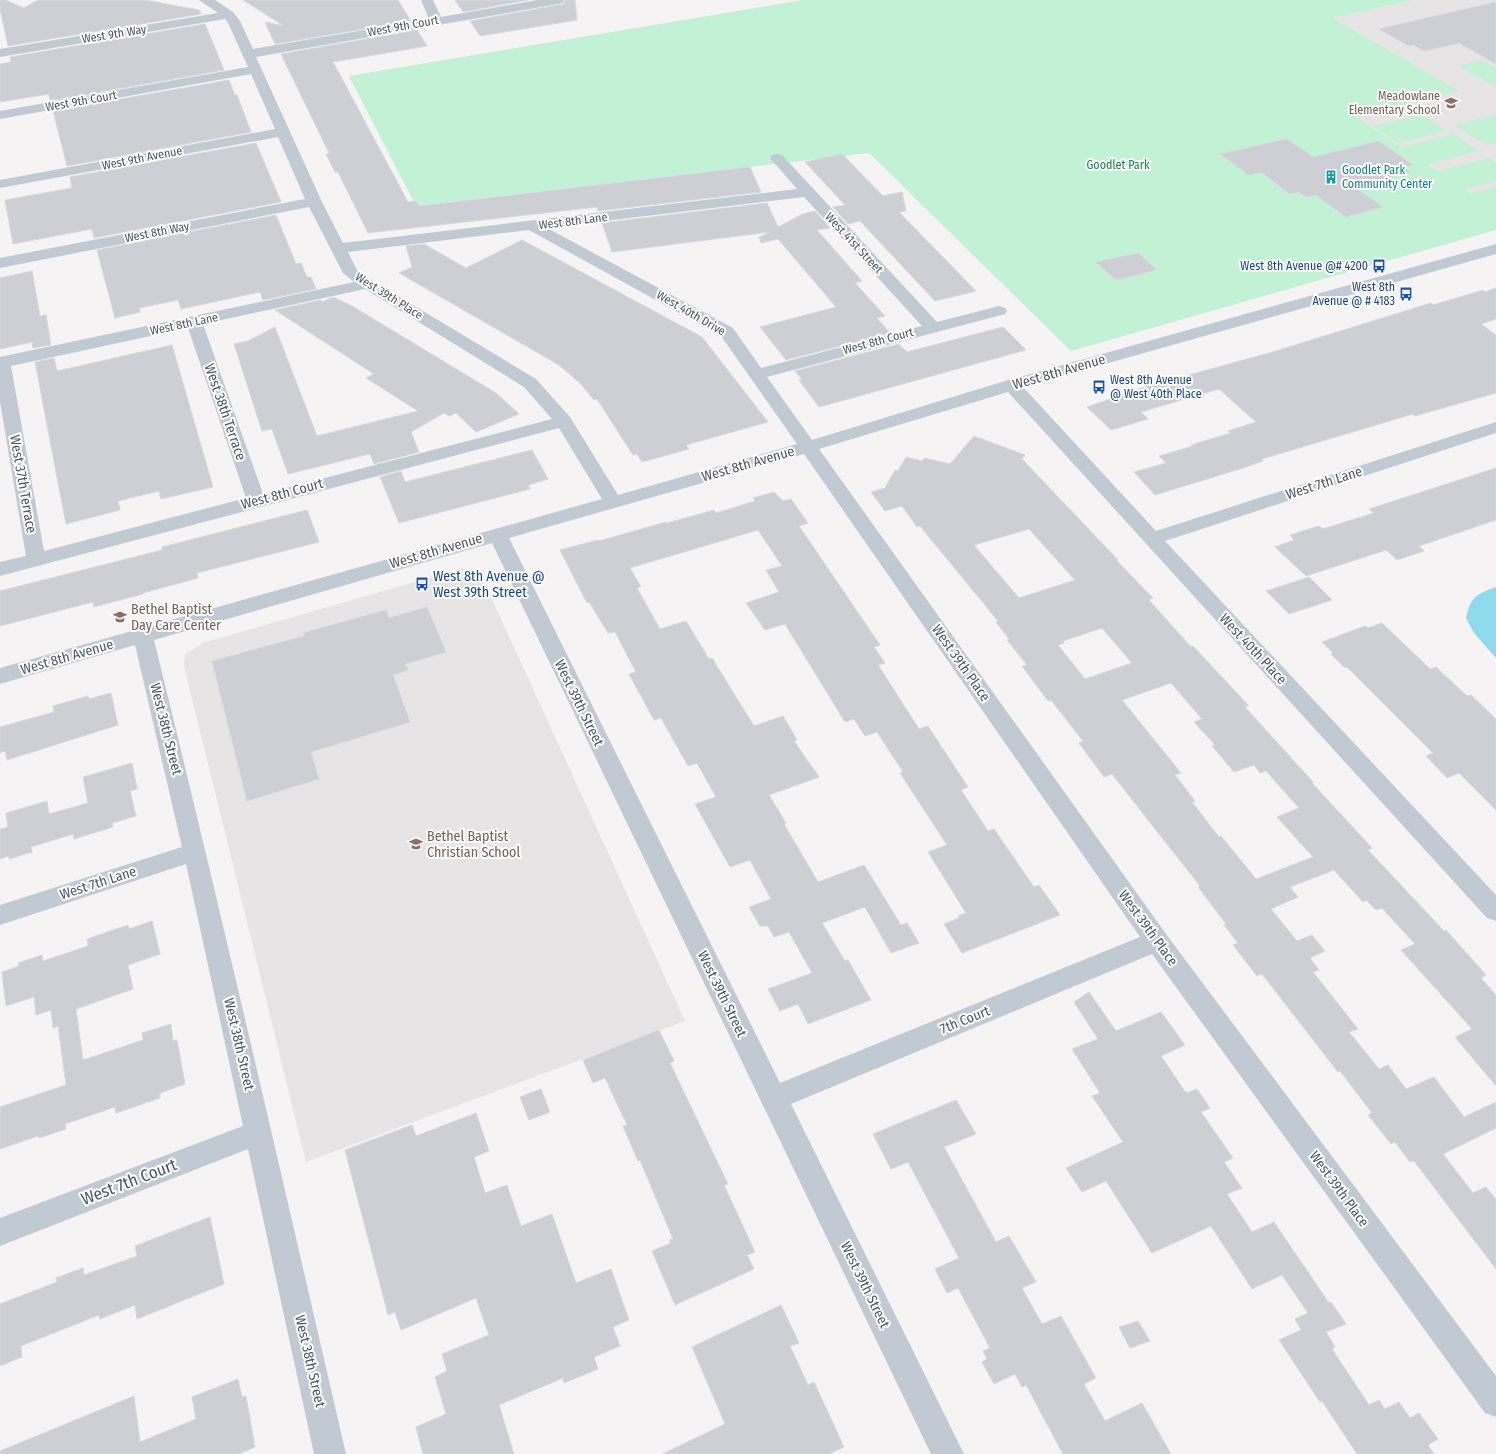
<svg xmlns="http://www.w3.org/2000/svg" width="1496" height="1454" font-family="'Fira Sans Condensed',sans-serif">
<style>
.education{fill:#e6e4e5}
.green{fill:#c3f1d5}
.water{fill:#90daee}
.building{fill:#cdcfd5;stroke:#d7d9de;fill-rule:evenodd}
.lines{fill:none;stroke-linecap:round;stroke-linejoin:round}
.minor{fill:#c1cad2;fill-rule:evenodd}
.labels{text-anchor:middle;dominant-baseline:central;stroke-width:4;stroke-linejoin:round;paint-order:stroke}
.far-street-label{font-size:12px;fill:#4a5661;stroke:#fff}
.far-education-label{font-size:12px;fill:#785e54;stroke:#fff;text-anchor:end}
.far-park-label{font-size:12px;fill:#17864f;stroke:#fff}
.far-culture-label{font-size:12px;fill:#0d838f;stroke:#fff;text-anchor:start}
.far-transit-label{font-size:12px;fill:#164399;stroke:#fff;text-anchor:end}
.street-label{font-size:14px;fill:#4a5661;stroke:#fff}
.transit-label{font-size:14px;fill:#164399;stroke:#fff;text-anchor:start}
.education-label{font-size:14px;fill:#785e54;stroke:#fff;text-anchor:start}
.near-street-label{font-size:17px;fill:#4a5661;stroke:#fff}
</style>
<rect width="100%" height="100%" fill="#f5f3f3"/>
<!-- education -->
<path class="education" d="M 1414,0 L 1496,0 L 1496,209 L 1355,116 L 1458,91 L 1333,18 Z
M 463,568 L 485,584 L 685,1021 L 306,1162 L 184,666 L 185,655 L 203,643 Z"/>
<!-- green -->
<path class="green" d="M 802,0 L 1414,0 L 1333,18 L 1459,91 L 1355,116 L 1402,147 L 1453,134 L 1479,151 L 1428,164 L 1438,171 L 1489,158 L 1496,162 L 1496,181 L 1465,189 L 1471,193 L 1496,187 L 1496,230 L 1071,351 L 869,153 L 416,206 L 349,76 Z
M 1482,60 L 1496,68 L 1496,87 L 1459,66 Z
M 1422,115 L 1447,131 L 1398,143 L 1372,126 Z
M 1496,115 L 1496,143 L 1487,145 L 1454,125 Z"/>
<!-- water -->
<path class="water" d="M 1496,587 L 1496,658 L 1474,633 L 1466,618 C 1470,597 1477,594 1496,587 Z"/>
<!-- building -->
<path class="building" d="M 0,0 L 5,0 L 24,8 L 38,0 L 145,0 L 199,10 L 201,14 L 8,46 L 0,9 Z
M 243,0 L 398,0 L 411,21 L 275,44 L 265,22 L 284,26 Z
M 455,0 L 528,0 L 463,12 Z
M 565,0 L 575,0 L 577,20 L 480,36 L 470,21 L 558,5 L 563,4 Z
M 1496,2 L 1496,64 L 1459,43 L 1424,51 L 1414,45 L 1409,46 L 1379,29 Z
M 205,24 L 224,70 L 50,101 L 49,94 L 0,102 L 0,64 L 11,62 L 10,57 Z
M 417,30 L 427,46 L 333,62 L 408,202 L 416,201 L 419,206 L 750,167 L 761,192 L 598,211 L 597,207 L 368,233 L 338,172 L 335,172 L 326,154 L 329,153 L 281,54 Z
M 229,80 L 235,95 L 237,95 L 251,132 L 67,166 L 53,111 Z
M 1287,139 L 1313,157 L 1379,141 L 1413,165 L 1403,167 L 1409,172 L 1352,186 L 1383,207 L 1346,217 L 1316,195 L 1306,197 L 1299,192 L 1290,194 L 1261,172 L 1249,175 L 1220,154 Z
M 256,143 L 281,202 L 94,238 L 92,229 L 13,244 L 5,200 L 72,188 L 70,177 Z
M 842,154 L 883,196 L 902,192 L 906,211 L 899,212 L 976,291 L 935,301 L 860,221 L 848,224 L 833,207 L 845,205 L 805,162 Z
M 767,203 L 778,227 L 803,214 L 815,211 L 830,228 L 817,230 L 862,281 L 855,283 L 885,316 L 877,318 L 890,333 L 786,360 L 760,327 L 836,307 L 778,239 L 761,243 L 759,237 L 770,232 L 612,252 L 602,223 Z
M 276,215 L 296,264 L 301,263 L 307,277 L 311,277 L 316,289 L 263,300 L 260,292 L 181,309 L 178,300 L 139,308 L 140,312 L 115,318 L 97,250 Z
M 522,240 L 702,337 L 768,422 L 686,445 L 689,449 L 642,462 L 637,454 L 633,455 L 597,399 L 594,400 L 580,383 L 559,365 L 399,273 L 412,267 L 406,246 L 424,244 L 466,268 Z
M 1138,253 L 1157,270 L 1116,280 L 1096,262 Z
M 32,271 L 40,316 L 46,315 L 51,345 L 33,348 L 32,342 L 0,349 L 0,278 Z
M 1496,288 L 1496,319 L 1481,324 L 1496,335 L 1496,393 L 1415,416 L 1413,414 L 1262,459 L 1263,461 L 1243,468 L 1155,495 L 1134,472 L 1166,463 L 1159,456 L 1193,446 L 1191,445 L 1231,433 L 1228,431 L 1256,422 L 1219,389 L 1141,412 L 1148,419 L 1111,430 L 1087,407 L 1145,387 L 1269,353 L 1431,303 L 1433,305 L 1483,290 L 1485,292 Z
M 333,297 L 352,306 L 496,393 L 519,414 L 476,432 L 456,413 L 449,416 L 444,413 L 411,432 L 419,452 L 374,464 L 370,454 L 288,474 L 272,429 L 262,431 L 234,344 L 248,341 L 275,327 L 317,436 L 418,411 L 366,378 L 374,374 L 275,310 L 321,300 L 322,302 Z
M 1003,327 L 1026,350 L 819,407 L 799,380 L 802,380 L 795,371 L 899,344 L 907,352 Z
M 172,345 L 213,487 L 161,499 L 159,491 L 118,501 L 120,510 L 66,524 L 35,362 L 54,358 L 57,371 Z
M 974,436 L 1025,455 L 1022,459 L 1118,560 L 1117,561 L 1153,598 L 1149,600 L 1191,647 L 1193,646 L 1249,706 L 1245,707 L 1313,782 L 1312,783 L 1372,848 L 1368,850 L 1444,931 L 1446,930 L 1486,975 L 1481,978 L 1496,995 L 1496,1086 L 1455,1037 L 1472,1029 L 1401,950 L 1415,944 L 1382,908 L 1376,910 L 1366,900 L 1363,902 L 1334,870 L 1290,887 L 1298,897 L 1271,909 L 1297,941 L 1312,935 L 1325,951 L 1310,958 L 1319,970 L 1313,972 L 1358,1029 L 1349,1032 L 1379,1069 L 1388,1065 L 1406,1089 L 1434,1077 L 1464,1117 L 1496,1102 L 1496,1128 L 1443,1154 L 1473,1193 L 1486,1187 L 1496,1199 L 1496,1269 L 1414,1161 L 1410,1162 L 1395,1142 L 1391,1144 L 1368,1115 L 1372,1113 L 1340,1071 L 1338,1072 L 1262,974 L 1257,976 L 1233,945 L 1238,943 L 1224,925 L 1226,924 L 1198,887 L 1200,886 L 1112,774 L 1104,777 L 1079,743 L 1083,741 L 1051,700 L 1048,701 L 1022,666 L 1027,665 L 1007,640 L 1009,639 L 996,622 L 998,621 L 920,526 L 917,527 L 902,506 L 885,511 L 871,492 L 885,488 L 895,470 L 898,471 L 906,457 L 922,461 L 924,458 L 950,464 ZM 1029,529 L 1075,580 L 1019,598 L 974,545 ZM 1102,628 L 1132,663 L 1085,679 L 1058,645 L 1064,643 L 1063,641 ZM 1171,683 L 1202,719 L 1194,722 L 1215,745 L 1212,746 L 1234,772 L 1254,765 L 1260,773 L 1266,771 L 1299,808 L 1277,817 L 1313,857 L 1256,879 L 1221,836 L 1219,837 L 1192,802 L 1195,801 L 1175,775 L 1181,773 L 1122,700 Z
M 532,450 L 548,479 L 528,485 L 530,489 L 399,523 L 380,477 L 401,471 L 405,482 Z
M 1496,468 L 1496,520 L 1419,546 L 1424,551 L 1397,560 L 1386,550 L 1306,576 L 1275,547 L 1294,540 L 1290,535 L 1319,526 L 1323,529 L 1374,513 L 1369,509 Z
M 774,492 L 783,501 L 791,499 L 808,523 L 799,526 L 880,645 L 874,647 L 885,663 L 878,665 L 919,729 L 928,726 L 968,787 L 961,790 L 988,831 L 994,829 L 1034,887 L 1039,885 L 1060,915 L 962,953 L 944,924 L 959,918 L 958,916 L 966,913 L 928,852 L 947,845 L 900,773 L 903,772 L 877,732 L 865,736 L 854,719 L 845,722 L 785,624 L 765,630 L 746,603 L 779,592 L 766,570 L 782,566 L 758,530 L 630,568 L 641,587 L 637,588 L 660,629 L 686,621 L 709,659 L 712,658 L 754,726 L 783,716 L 797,740 L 794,741 L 819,777 L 769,795 L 786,823 L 784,824 L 818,882 L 864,865 L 901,925 L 907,923 L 919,943 L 891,953 L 865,907 L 822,923 L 845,961 L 848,960 L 871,1000 L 808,1024 L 798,1004 L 780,1011 L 768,989 L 812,973 L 789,932 L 774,937 L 768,926 L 760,926 L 749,907 L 771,899 L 750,860 L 730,867 L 695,804 L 716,797 L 697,763 L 688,766 L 661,718 L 654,720 L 629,674 L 636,672 L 615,632 L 608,633 L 589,602 L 587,603 L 560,550 L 598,540 L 599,541 L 666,522 L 667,523 L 714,510 L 716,513 L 755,501 L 753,498 Z
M 307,510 L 319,542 L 197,573 L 198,578 L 143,593 L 143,594 L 94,607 L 93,602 L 0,626 L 0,591 L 162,550 L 162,547 Z
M 1309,577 L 1332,600 L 1289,614 L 1266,591 Z
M 427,607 L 446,652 L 405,664 L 408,670 L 393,675 L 410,722 L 311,752 L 319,779 L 247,801 L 212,661 L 304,636 L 303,633 L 386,610 L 389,618 Z
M 1382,623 L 1430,669 L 1436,667 L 1467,696 L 1471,695 L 1496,719 L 1496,810 L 1459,773 L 1447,778 L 1426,756 L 1433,753 L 1347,667 L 1345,668 L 1331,654 L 1333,653 L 1322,642 L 1365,626 L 1368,628 Z
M 111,693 L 118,725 L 7,760 L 5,751 L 0,753 L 0,727 L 54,712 L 53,706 L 88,696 L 89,699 Z
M 132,763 L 137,789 L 130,791 L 136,816 L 112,823 L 113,827 L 74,839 L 73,834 L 31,847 L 32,852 L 9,859 L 9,856 L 0,859 L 0,829 L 8,827 L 6,813 L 47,801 L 49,814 L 88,803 L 83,777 Z
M 152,921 L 160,954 L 128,965 L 133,989 L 76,1009 L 83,1060 L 143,1040 L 142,1033 L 171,1024 L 173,1041 L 177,1040 L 185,1084 L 160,1093 L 160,1098 L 116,1113 L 115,1107 L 65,1124 L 66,1129 L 39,1138 L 38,1136 L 0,1149 L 0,1107 L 66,1085 L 58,1026 L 53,1028 L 51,1010 L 36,1015 L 34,997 L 6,1006 L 2,972 L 19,966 L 18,963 L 42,955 L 43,961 L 88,946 L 87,939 L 128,925 L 129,929 Z
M 1089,992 L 1116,1031 L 1161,1012 L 1185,1045 L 1161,1056 L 1186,1093 L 1197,1089 L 1210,1108 L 1201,1112 L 1233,1158 L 1224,1162 L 1242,1188 L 1227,1194 L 1252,1232 L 1274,1222 L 1329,1303 L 1331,1302 L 1346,1324 L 1326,1332 L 1335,1347 L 1332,1349 L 1369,1405 L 1379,1400 L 1385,1409 L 1399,1402 L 1410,1418 L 1419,1413 L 1438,1439 L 1428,1445 L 1434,1454 L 1357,1454 L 1322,1401 L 1320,1402 L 1279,1340 L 1301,1330 L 1295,1319 L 1308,1313 L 1282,1275 L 1252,1289 L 1211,1226 L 1152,1253 L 1106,1181 L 1082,1192 L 1066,1168 L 1123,1142 L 1092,1096 L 1100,1093 L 1072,1049 L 1098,1039 L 1074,1002 Z
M 659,1030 L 674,1061 L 670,1063 L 728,1184 L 724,1185 L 755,1252 L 747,1255 L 754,1269 L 675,1305 L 652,1251 L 671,1243 L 669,1240 L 673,1239 L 640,1160 L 638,1161 L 623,1126 L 627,1125 L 605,1078 L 593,1083 L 583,1060 Z
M 541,1089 L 550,1112 L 529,1120 L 520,1097 Z
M 956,1100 L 976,1134 L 944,1147 L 996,1242 L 1009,1236 L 1036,1282 L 1022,1288 L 1042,1324 L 1061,1316 L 1096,1378 L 1084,1384 L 1105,1421 L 1142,1403 L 1171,1454 L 1063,1454 L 1026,1385 L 1022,1387 L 1015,1374 L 994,1384 L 982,1362 L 987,1359 L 983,1351 L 990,1348 L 958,1288 L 947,1293 L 935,1269 L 959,1258 L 908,1162 L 891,1169 L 873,1134 Z
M 476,1113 L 489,1151 L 474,1157 L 485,1193 L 507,1185 L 521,1226 L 552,1214 L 576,1283 L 611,1269 L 629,1320 L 613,1327 L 620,1346 L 594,1357 L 598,1369 L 564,1383 L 563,1378 L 499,1405 L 514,1454 L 423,1454 L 416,1427 L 446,1414 L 435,1377 L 447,1371 L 442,1354 L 489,1335 L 476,1298 L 401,1330 L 395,1312 L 388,1315 L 345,1150 L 412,1125 L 416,1136 Z
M 210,1217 L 224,1284 L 137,1319 L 135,1305 L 100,1319 L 99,1315 L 21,1346 L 22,1357 L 0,1366 L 0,1304 L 57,1282 L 56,1278 L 83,1268 L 84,1275 L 137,1256 L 135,1246 Z
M 781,1305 L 799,1343 L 790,1346 L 808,1385 L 814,1382 L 844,1447 L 829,1454 L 662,1454 L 725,1424 L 692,1347 Z
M 1138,1321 L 1150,1341 L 1130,1348 L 1119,1327 Z
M 238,1379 L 242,1397 L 246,1396 L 255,1447 L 239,1454 L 0,1454 L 0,1451 L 134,1396 L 140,1442 L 196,1419 L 192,1397 Z"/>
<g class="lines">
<!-- minor -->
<path class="minor" d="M 199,0 L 215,0 L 233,12 L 240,21 L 253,49 L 429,19 L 421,0 L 433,0 L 441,17 L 537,0 L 564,0 L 562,3 L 558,4 L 256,57 L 322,202 L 343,243 L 797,189 L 770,158 L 772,155 L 777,154 L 782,155 L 937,322 L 999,306 L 1005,308 L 1007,311 L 1005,314 L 767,377 L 812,440 L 1005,381 L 1496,244 L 1496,254 L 1023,387 L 1156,531 L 1496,422 L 1496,433 L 1165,541 L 1496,895 L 1496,921 L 1487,918 L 1008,392 L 819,449 L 1166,934 L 1496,1376 L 1496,1417 L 1485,1413 L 1152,954 L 791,1104 L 964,1454 L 931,1454 L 492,543 L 154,640 C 221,911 283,1182 346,1454 L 314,1454 L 248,1149 L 0,1246 L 0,1218 L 243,1126 L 186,864 L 0,925 L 0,905 L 182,847 L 135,645 L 0,684 L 0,668 L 602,499 L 559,428 L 0,576 L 0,562 L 26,556 L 0,402 L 0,357 L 354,282 L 343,273 L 309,207 L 0,268 L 0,258 L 305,199 L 278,137 L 0,188 L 0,180 L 275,129 L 251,74 L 0,119 L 0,111 L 248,67 L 228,23 L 225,19 L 0,57 L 0,49 L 218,13 ZM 804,197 L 922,326 L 761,368 L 733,328 L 547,228 ZM 529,230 L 721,336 L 797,444 L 618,495 L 570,417 L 536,379 L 373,281 L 357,270 L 348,252 ZM 365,289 L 524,387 L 552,419 L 263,494 L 203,324 ZM 188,328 L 246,498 L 44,551 L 11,366 ZM 804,454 L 1140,937 L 780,1083 L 509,538 Z"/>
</g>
<!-- icons -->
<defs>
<g id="school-bare" transform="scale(1.08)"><path d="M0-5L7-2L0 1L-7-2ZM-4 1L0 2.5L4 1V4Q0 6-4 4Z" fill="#8d6e63" stroke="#fff" stroke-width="2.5" paint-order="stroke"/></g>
<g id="building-bare" transform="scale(1.08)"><path d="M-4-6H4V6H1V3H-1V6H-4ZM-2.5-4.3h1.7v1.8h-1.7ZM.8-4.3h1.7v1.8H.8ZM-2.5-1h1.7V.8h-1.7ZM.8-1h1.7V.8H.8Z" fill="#0f9aa8" stroke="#fff" stroke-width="2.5" paint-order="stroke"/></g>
<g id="bus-bare" transform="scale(1.08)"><path d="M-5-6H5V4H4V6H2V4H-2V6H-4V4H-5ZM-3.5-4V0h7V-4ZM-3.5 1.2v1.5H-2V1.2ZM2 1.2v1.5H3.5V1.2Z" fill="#1a4fb4" stroke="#fff" stroke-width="2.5" paint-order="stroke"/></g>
</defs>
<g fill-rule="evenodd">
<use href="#school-bare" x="1451" y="103"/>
<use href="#building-bare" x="1331" y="177"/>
<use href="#bus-bare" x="1379" y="266"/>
<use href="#bus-bare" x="1406" y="294"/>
<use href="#bus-bare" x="1099" y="387"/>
<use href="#bus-bare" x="422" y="584"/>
<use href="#school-bare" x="120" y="617"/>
<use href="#school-bare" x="416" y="844"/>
</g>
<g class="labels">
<!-- far-street labels -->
<g class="far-street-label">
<text transform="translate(403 26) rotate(-10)">West 9th Court</text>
<text transform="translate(114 34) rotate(-9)">West 9th Way</text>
<text transform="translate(81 101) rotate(-10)">West 9th Court</text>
<text transform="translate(142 158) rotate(-11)">West 9th Avenue</text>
<text transform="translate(573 221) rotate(-7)">West 8th Lane</text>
<text transform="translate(157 232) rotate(-11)">West 8th Way</text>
<text transform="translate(854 243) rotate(47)">West 41st Street</text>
<text transform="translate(389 296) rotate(32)">West 39th Place</text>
<text transform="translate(691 313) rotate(30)">West 40th Drive</text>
<text transform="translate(184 324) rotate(-12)">West 8th Lane</text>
<text transform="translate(878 341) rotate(-15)">West 8th Court</text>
</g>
<!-- far-education labels -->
<g class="far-education-label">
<text x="1440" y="96">Meadowlane<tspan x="1440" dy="14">Elementary School</tspan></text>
</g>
<!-- far-park labels -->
<g class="far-park-label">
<text x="1118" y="165">Goodlet Park</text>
</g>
<!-- far-culture labels -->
<g class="far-culture-label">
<text x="1342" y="170">Goodlet Park<tspan x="1342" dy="14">Community Center</tspan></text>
</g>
<!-- far-transit labels -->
<g class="far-transit-label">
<text x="1368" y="266">West 8th Avenue @# 4200</text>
<text x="1395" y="287">West 8th<tspan x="1395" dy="14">Avenue @ # 4183</tspan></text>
<text x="1110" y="380" text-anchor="start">West 8th Avenue<tspan x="1110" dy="14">@ West 40th Place</tspan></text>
</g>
<!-- street labels -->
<g class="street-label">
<text transform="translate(1059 372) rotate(-16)">West 8th Avenue</text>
<text transform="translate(225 412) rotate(71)">West 38th Terrace</text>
<text transform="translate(748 464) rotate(-16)">West 8th Avenue</text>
<text transform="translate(1324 483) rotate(-18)">West 7th Lane</text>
<text transform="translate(23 484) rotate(80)">West 37th Terrace</text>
<text transform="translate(282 494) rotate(-15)">West 8th Court</text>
<text transform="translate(436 551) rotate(-16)">West 8th Avenue</text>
<text transform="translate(1253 649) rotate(47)">West 40th Place</text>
<text transform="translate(67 657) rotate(-16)">West 8th Avenue</text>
<text transform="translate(961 663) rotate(55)">West 39th Place</text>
<text transform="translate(579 703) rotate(64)">West 39th Street</text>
<text transform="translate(166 729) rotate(76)">West 38th Street</text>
<text transform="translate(98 883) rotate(-18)">West 7th Lane</text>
<text transform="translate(1148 928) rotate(54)">West 39th Place</text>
<text transform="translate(722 994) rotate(64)">West 39th Street</text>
<text transform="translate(965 1020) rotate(-22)">7th Court</text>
<text transform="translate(239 1044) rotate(77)">West 38th Street</text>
<text transform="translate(1339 1189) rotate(54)">West 39th Place</text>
<text transform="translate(865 1285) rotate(64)">West 39th Street</text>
<text transform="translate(310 1361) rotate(77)">West 38th Street</text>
</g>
<!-- transit labels -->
<g class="transit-label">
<text x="433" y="576">West 8th Avenue @<tspan x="433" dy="16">West 39th Street</tspan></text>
</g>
<!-- education labels -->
<g class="education-label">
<text x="131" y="609">Bethel Baptist<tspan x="131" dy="16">Day Care Center</tspan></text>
<text x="427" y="836">Bethel Baptist<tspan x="427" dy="16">Christian School</tspan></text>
</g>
<!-- near-street labels -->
<g class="near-street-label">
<text transform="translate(129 1182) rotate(-21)">West 7th Court</text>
</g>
</g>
</svg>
